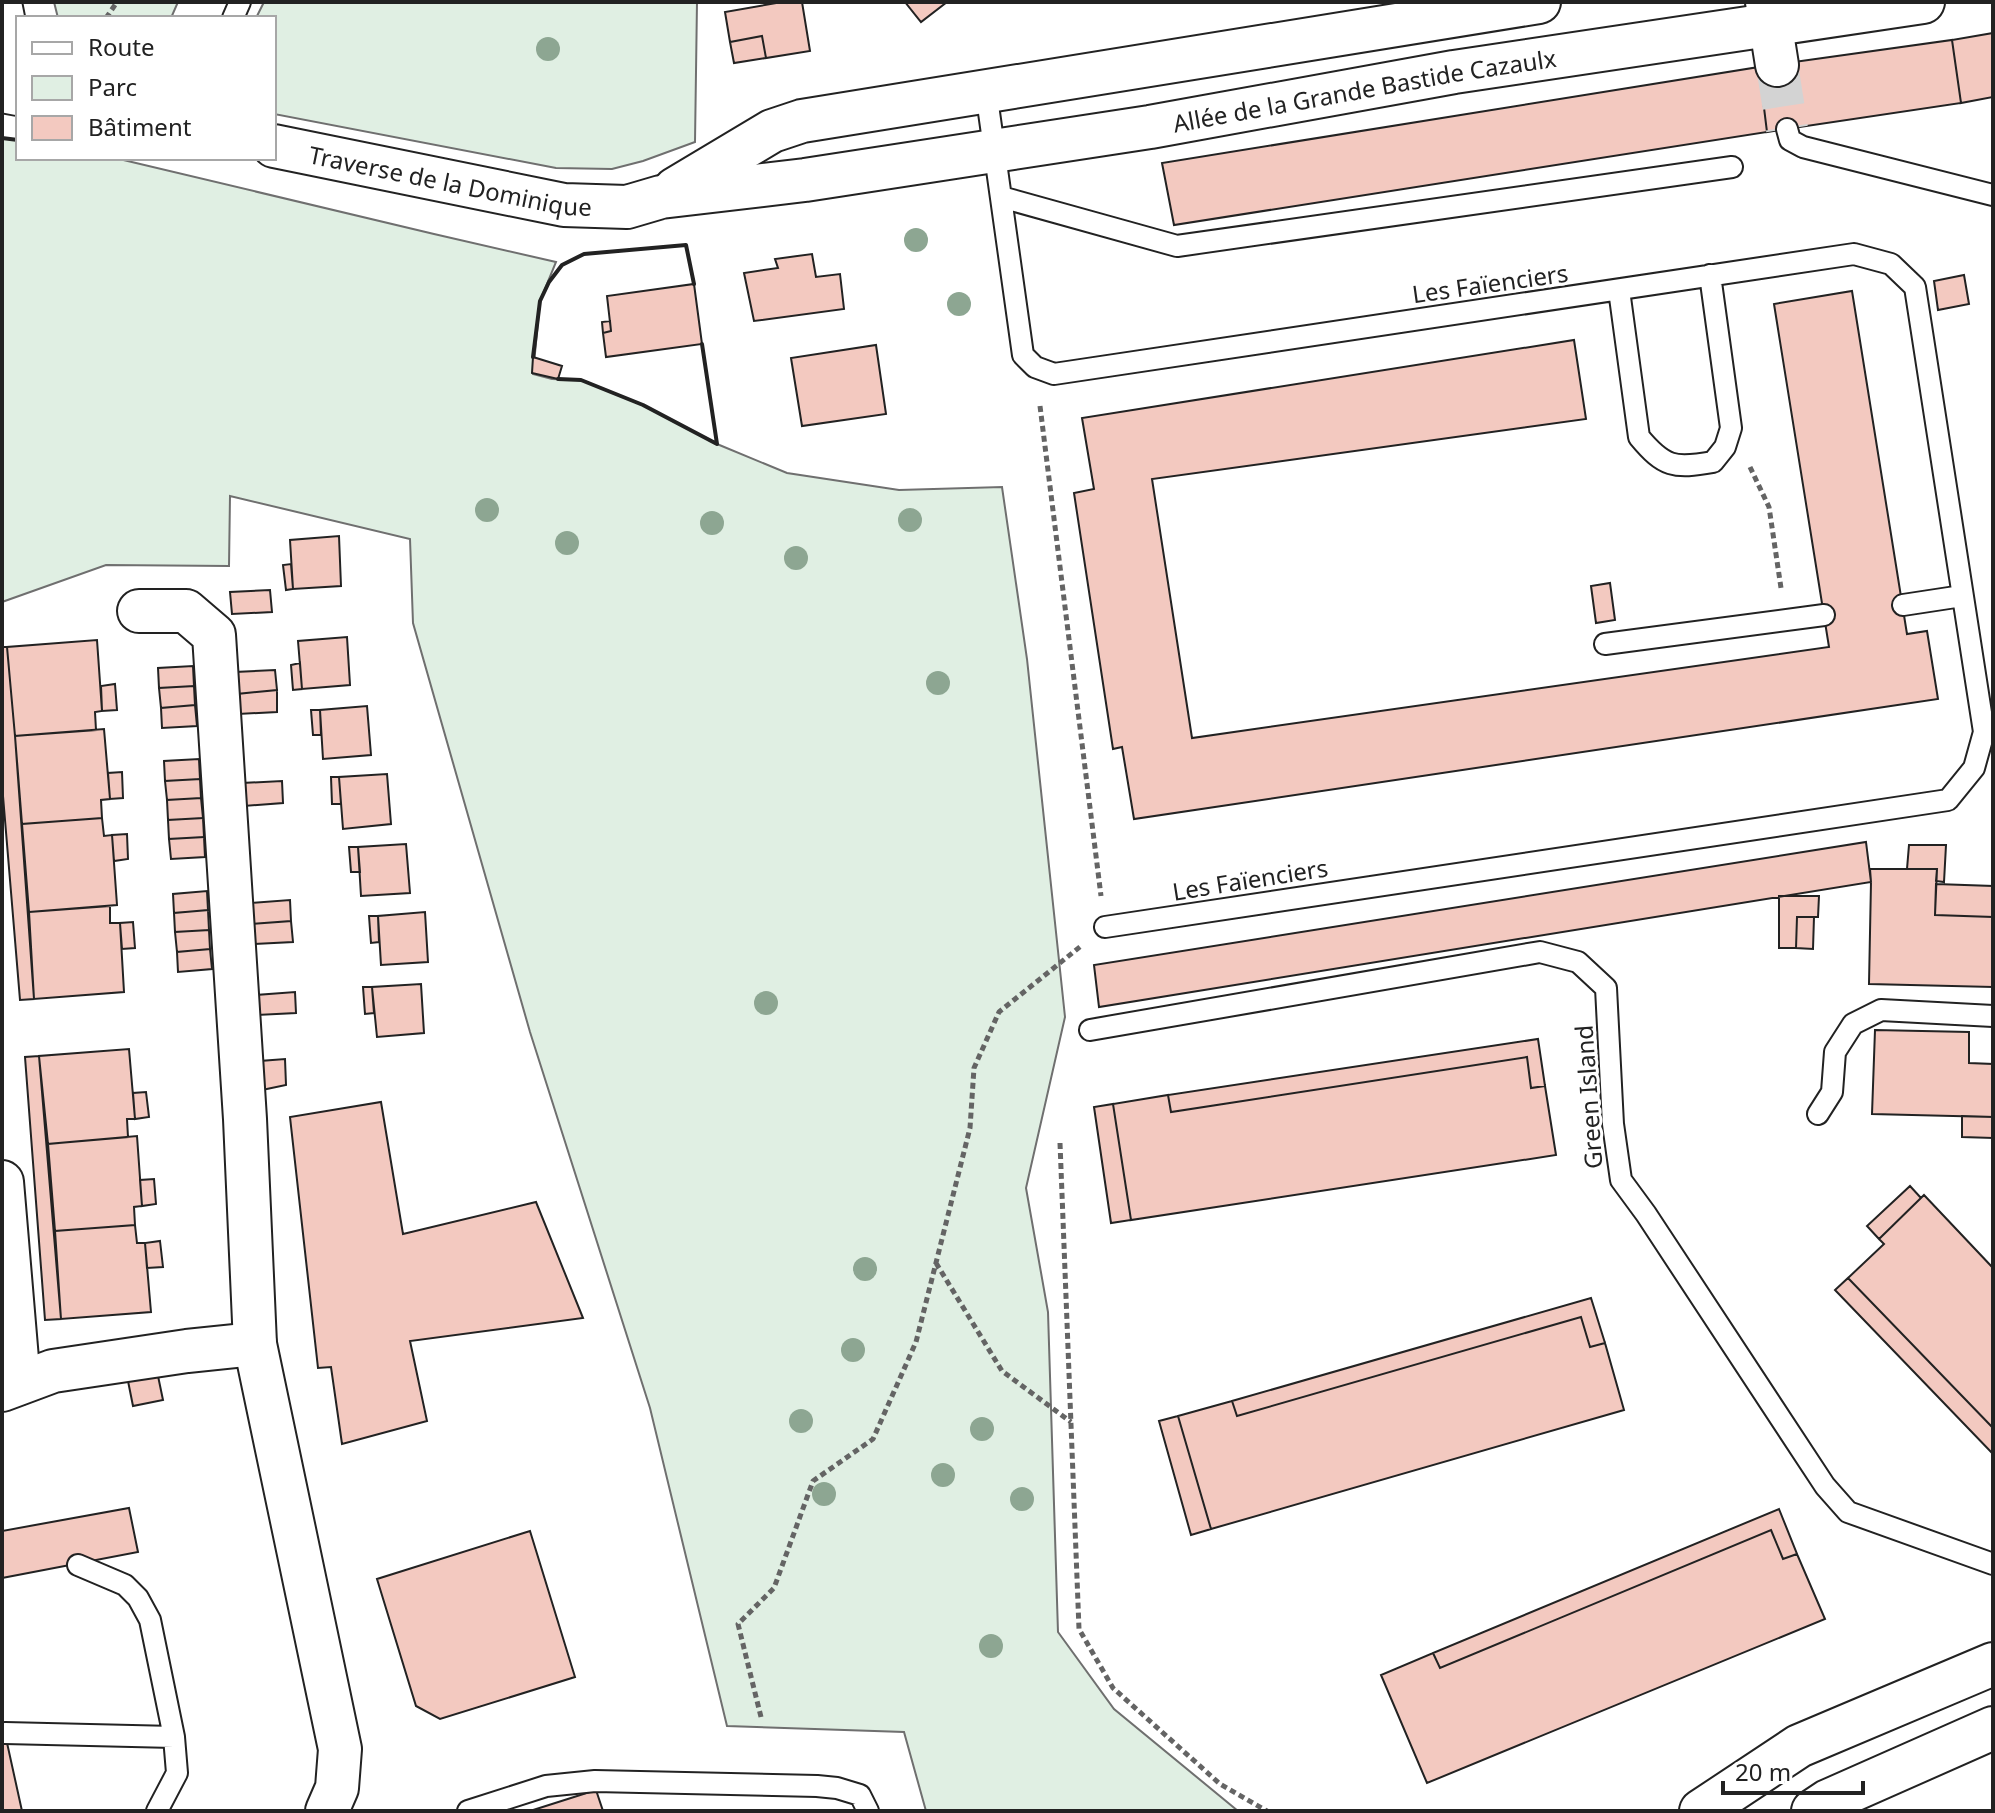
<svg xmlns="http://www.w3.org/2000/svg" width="1995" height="1813" font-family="'Noto Sans',sans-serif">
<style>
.green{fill:#e0efe3;stroke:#6f6f6f;stroke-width:2}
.building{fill:#f3c9c0;stroke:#222;stroke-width:2}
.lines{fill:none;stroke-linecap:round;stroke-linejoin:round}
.street-tunnel{stroke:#d3d3d3;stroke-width:42;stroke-dasharray:42 21;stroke-linecap:butt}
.lane-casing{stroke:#222;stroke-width:24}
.street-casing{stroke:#222;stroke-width:46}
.path{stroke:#646464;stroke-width:5;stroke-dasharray:6 4;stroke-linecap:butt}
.lane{stroke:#fff;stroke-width:20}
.street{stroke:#fff;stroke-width:42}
.wall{stroke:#222;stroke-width:4}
.tree{fill:#8da692}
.labels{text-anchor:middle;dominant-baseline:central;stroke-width:6;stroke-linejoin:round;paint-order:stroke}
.street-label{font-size:24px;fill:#222;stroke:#fff}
</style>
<rect width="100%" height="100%" fill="#fff"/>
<!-- green -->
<path class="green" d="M 54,2 L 178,2 L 171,18 L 58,18 Z
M 264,2 L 697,2 L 695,142 L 643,161 L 612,169 L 556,168 L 274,114 L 274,18 L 256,18 Z
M 2,138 L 18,140 L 18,158 L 115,158 L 434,234 L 556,262 L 540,301 L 533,374 L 552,379 L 581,380 L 643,405 L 717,444 L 787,473 L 899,490 L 1002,487 L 1027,659 L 1065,1017 L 1026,1188 L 1048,1312 L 1058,1632 L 1114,1709 L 1238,1811 L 926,1811 L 904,1732 L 727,1726 L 650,1408 L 530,1032 L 413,623 L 410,539 L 230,496 L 229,566 L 106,565 L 2,602 Z"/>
<!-- building -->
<path class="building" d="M 782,2 L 802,2 L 810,51 L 766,58 L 762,36 L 730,42 L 725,12 Z
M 905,2 L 947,2 L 921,22 Z
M 1993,33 L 1993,97 L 1961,103 L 1952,40 Z
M 762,36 L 766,58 L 734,63 L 730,42 Z
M 1952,40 L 1961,103 L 1767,132 L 1759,67 Z
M 1759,67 L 1767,132 L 1174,225 L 1162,163 Z
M 812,254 L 816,277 L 840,274 L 844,309 L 754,321 L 744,273 L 778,268 L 775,259 Z
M 1964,275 L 1969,304 L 1938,310 L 1934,281 Z
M 694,284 L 702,344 L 606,357 L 603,333 L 611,331 L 607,296 Z
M 1852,291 L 1907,634 L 1927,631 L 1938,699 L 1134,819 L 1122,747 L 1113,749 L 1074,493 L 1094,489 L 1082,418 L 1574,340 L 1586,419 L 1152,479 L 1192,738 L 1829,647 L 1774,304 Z
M 610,321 L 611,331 L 603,333 L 602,322 Z
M 876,345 L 886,414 L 802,426 L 791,358 Z
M 533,357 L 562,366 L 558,379 L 532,373 Z
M 339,536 L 341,586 L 293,589 L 290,540 Z
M 291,564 L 293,589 L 286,590 L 283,565 Z
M 1610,583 L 1615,620 L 1596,623 L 1591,586 Z
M 270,590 L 272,612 L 232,614 L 230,592 Z
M 347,637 L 350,685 L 302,689 L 298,641 Z
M 97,640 L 102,711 L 95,712 L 96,730 L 15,736 L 7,647 Z
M 2,647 L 7,647 L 15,736 L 34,999 L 20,1000 L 2,784 Z
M 300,663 L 302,689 L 293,690 L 291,665 Z
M 193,666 L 194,686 L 159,688 L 158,668 Z
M 275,670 L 277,690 L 237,694 L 235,672 Z
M 115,684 L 117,710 L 102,711 L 101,686 Z
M 194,686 L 195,705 L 161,708 L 159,688 Z
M 277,690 L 277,712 L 238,714 L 237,694 Z
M 195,705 L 197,726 L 162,728 L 161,708 Z
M 367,706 L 371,755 L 323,759 L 320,710 Z
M 311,710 L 320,710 L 321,735 L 313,735 Z
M 104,729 L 110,799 L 101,800 L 102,818 L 22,824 L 15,736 Z
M 199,759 L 200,779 L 165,781 L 164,761 Z
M 122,772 L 123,798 L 110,799 L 108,773 Z
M 387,774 L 391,824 L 343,829 L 339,777 Z
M 331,777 L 339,777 L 341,804 L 332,804 Z
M 200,779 L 201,798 L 167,800 L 165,781 Z
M 282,781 L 283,803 L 244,806 L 242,783 Z
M 201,798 L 203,818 L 168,820 L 167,800 Z
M 102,818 L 104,836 L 112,835 L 117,905 L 29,912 L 22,824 Z
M 203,818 L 204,837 L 169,839 L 168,820 Z
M 127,834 L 128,859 L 114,861 L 112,835 Z
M 204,837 L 205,857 L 171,859 L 169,839 Z
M 1866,842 L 1871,882 L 1099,1007 L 1094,965 Z
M 406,844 L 410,893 L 361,896 L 358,847 Z
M 1909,845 L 1946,845 L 1944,882 L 1936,881 L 1937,869 L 1907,869 Z
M 349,847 L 358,847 L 360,872 L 351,872 Z
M 1870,869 L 1937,869 L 1935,915 L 1993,917 L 1993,987 L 1869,984 L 1871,882 Z
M 1936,884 L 1993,886 L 1993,917 L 1935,915 Z
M 207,891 L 208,910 L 174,913 L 173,894 Z
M 1779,896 L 1819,896 L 1818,917 L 1797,917 L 1796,948 L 1779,948 Z
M 290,900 L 291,921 L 251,924 L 250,903 Z
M 110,906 L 110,923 L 120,923 L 124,992 L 34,999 L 29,912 Z
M 208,910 L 209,930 L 175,932 L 174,913 Z
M 425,912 L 428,962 L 381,965 L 378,916 Z
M 369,916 L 378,916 L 379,942 L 371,943 Z
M 1797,917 L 1814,917 L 1813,949 L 1796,948 Z
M 291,921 L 293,942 L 252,944 L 251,924 Z
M 133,922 L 135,948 L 122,949 L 120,923 Z
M 209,930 L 210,949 L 177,952 L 175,932 Z
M 210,949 L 212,969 L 178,972 L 177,952 Z
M 421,984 L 424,1033 L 377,1037 L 372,987 Z
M 363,987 L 372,987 L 374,1013 L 365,1014 Z
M 295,992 L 296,1013 L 257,1015 L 256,995 Z
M 1875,1030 L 1969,1032 L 1969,1063 L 1993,1064 L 1993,1117 L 1872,1114 Z
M 1538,1039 L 1545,1086 L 1531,1088 L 1527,1057 L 1171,1112 L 1168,1095 Z
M 129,1049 L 135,1119 L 127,1119 L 128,1137 L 48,1144 L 39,1056 Z
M 39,1056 L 61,1319 L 45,1320 L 25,1057 Z
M 1527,1057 L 1531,1088 L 1545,1086 L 1556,1155 L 1131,1220 L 1113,1104 L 1168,1095 L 1171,1112 Z
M 285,1059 L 286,1085 L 262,1090 L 260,1061 Z
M 146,1092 L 149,1117 L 135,1119 L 133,1093 Z
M 381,1102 L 403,1234 L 536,1202 L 583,1318 L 410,1341 L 427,1421 L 342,1444 L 331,1367 L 318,1368 L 290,1117 Z
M 1113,1104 L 1131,1220 L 1111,1223 L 1094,1107 Z
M 1962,1116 L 1993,1117 L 1993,1138 L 1962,1137 Z
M 137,1136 L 142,1206 L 134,1207 L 135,1225 L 55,1231 L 48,1144 Z
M 154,1179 L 156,1204 L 142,1206 L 140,1180 Z
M 1910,1186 L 1921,1198 L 1879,1239 L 1867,1226 Z
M 1924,1195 L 1993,1268 L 1993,1428 L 1848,1278 L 1884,1244 L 1879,1239 Z
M 135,1225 L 137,1243 L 145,1243 L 151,1312 L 61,1319 L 55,1231 Z
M 160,1241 L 163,1267 L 147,1268 L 145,1243 Z
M 1848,1278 L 1993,1428 L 1993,1454 L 1835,1290 Z
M 1591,1298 L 1605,1343 L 1590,1347 L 1581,1317 L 1237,1416 L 1232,1401 Z
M 1581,1317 L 1590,1347 L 1605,1343 L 1624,1410 L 1211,1529 L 1178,1416 L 1232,1401 L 1237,1416 Z
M 158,1376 L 163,1400 L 133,1406 L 128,1381 Z
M 1178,1416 L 1211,1529 L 1191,1535 L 1159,1421 Z
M 129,1508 L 138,1552 L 2,1578 L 2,1531 Z
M 1779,1509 L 1797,1554 L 1783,1559 L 1771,1530 L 1440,1668 L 1433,1653 Z
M 1771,1530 L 1783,1559 L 1797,1554 L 1825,1619 L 1427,1783 L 1381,1675 L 1433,1653 L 1440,1668 Z
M 530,1531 L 575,1677 L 440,1719 L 416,1706 L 377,1579 Z
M 2,1720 L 22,1811 L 2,1811 Z
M 596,1790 L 603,1811 L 530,1811 Z"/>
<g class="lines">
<!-- street-tunnel -->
<path class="street-tunnel" d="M 1777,65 L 1787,129"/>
<!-- lane casing -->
<g class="lane-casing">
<path id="lane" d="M 233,18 L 240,2
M 4,91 L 14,17 L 11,2
M 986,91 L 1023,355 L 1035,367 L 1054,374 L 1854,254 L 1891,264 L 1915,287 L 1984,732 L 1974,768 L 1948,800 L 1105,927
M 1787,129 L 1790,140 L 1803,147 L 1993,195
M 1001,197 L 1177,246 L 1732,167
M 1619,290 L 1639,437 C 1664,467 1674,469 1713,462 L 1725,447 L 1731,428 L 1710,275
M 1903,605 L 1962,596
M 1605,644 L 1824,615
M 1090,1030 L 1540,952 L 1578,962 L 1606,988 L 1613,1124 L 1621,1180 L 1646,1214 L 1825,1486 L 1848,1512 L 1993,1564
M 1818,1114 L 1832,1092 L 1835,1052 L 1853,1024 L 1881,1010 L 1993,1016
M 78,1565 L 125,1585 L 138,1598 L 150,1620 L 174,1737 L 177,1773 L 157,1811
M 5,1733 L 174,1737
M 468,1811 L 546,1786 L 595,1781 L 817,1786 L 837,1788 L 860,1795 L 868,1811"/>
</g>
<!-- street casing -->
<g class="street-casing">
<g id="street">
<path d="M 1767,2 L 1777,65"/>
<path d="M 2,91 L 18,94"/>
<path id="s1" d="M 274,146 L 564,205 L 627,207 L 661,197 L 805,180 L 1150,127 L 1454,72 L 1923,2"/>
<path d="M 675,189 L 772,131 L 802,121 L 1539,2"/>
<path d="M 139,611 L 186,611 L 214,635 L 245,1119 L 255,1344 L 340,1749 L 337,1788 L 327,1811"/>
<path d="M 2,1182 L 19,1383"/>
<path d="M 2,1390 L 53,1371 L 187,1351 L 255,1344"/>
<path d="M 1701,1811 L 1799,1746 L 1993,1664"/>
<path d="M 1813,1811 L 1828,1801 L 1993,1728"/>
</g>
</g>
<!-- path -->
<path class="path" d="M 106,18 L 117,2
M 1040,406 L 1101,896
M 1750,467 L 1769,507 L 1781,588
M 1060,1143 L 1079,1629 L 1113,1688 L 1220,1784 L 1267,1811
M 936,1263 L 1002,1371 L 1071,1422
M 761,1717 L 738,1624 L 774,1588 L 813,1481 L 873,1439 L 916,1342 L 970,1128 L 974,1068 L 999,1012 L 1081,946"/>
<!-- lane -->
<use href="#lane" class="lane"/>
<!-- street -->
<use href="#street" class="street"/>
<!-- wall -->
<path class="wall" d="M 2,138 L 18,140
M 533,357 L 540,301 L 549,282 L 562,265 L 584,254 L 686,245 L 694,284
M 558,379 L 581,380 L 643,405 L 717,444 L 702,344"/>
</g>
<!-- trees -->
<g class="tree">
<circle cx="548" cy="49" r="12"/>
<circle cx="916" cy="240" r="12"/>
<circle cx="959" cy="304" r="12"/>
<circle cx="487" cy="510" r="12"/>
<circle cx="910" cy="520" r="12"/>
<circle cx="712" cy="523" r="12"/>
<circle cx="567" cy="543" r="12"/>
<circle cx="796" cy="558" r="12"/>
<circle cx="938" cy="683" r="12"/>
<circle cx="766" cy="1003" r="12"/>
<circle cx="865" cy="1269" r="12"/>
<circle cx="853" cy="1350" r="12"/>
<circle cx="801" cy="1421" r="12"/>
<circle cx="982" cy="1429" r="12"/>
<circle cx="943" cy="1475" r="12"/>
<circle cx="824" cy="1494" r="12"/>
<circle cx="1022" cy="1499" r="12"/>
<circle cx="991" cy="1646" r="12"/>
</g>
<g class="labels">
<!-- street labels -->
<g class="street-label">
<text stroke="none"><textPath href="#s1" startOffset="1106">Allée de la Grande Bastide Cazaulx</textPath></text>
<text stroke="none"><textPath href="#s1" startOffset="180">Traverse de la Dominique</textPath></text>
<text transform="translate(1490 283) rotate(-8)">Les Faïenciers</text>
<text transform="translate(1250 879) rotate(-9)">Les Faïenciers</text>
<text transform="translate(1588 1097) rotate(-94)">Green Island</text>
</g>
</g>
<!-- border -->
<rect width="1995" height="1813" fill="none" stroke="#222222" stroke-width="8"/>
<!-- legend -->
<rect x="16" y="16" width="260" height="144" fill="#ffffff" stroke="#a7a7a7" stroke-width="2"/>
<rect x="32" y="42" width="40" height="12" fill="#ffffff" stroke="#a7a7a7" stroke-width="2"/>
<text x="88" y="56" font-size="24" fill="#222222">Route</text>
<rect x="32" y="76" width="40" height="24" fill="#e0efe3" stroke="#a7a7a7" stroke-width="2"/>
<text x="88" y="96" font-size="24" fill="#222222">Parc</text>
<rect x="32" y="116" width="40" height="24" fill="#f3c9c0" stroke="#a7a7a7" stroke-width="2"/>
<text x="88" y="136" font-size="24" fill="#222222">Bâtiment</text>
<!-- scale -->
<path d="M1723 1781v12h140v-12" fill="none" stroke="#222222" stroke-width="4"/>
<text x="1735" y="1781" font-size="24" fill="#222222" stroke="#ffffff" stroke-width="6" paint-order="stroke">20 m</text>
</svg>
